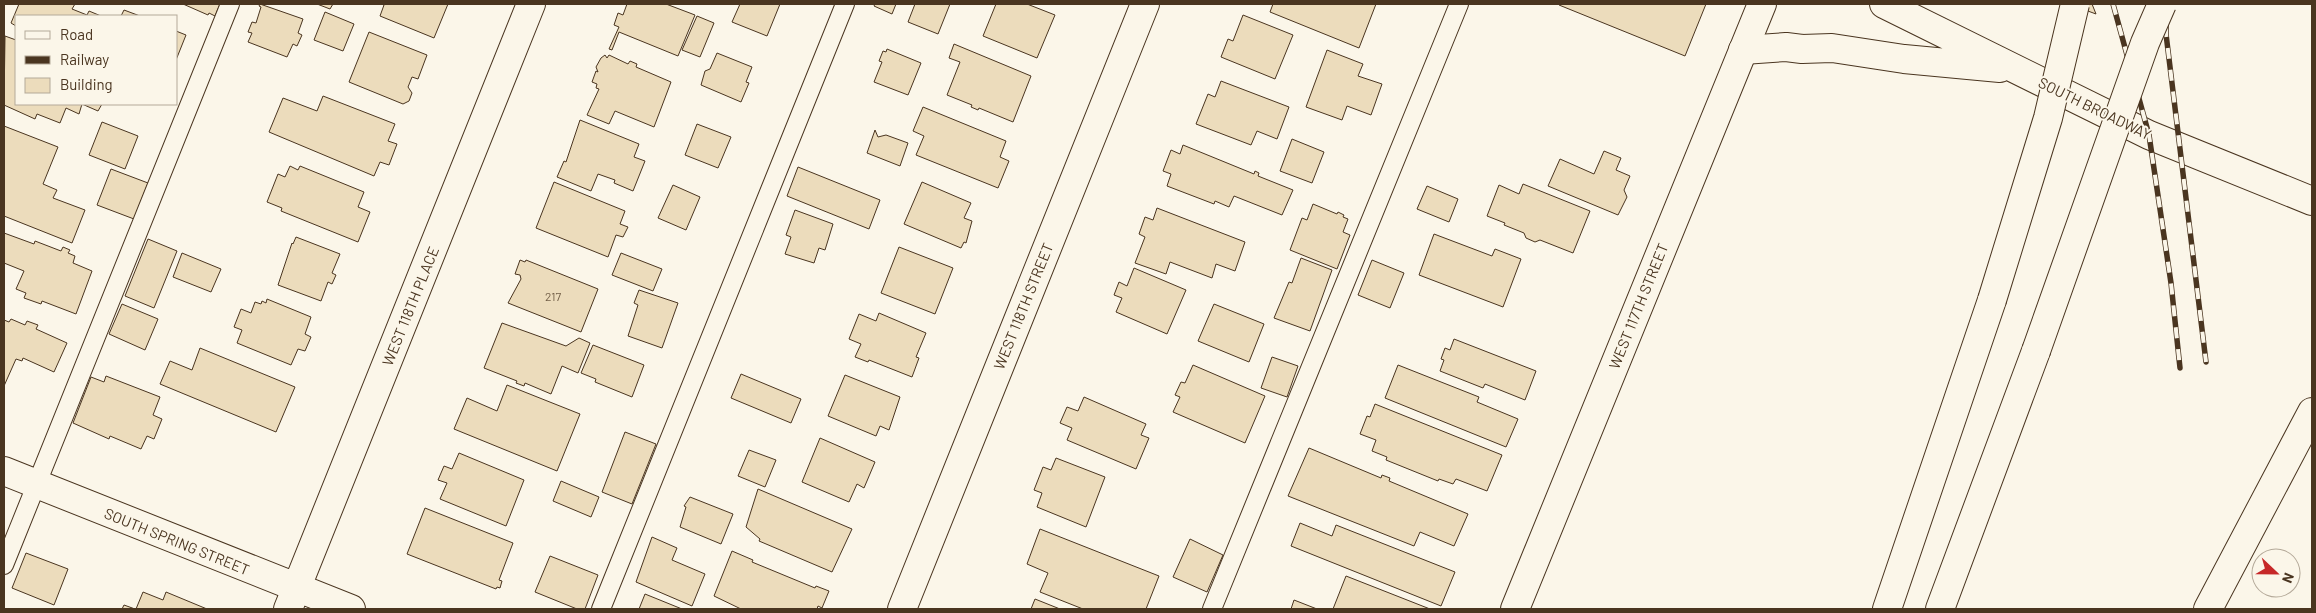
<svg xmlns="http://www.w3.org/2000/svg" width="2316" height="613" font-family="Barlow,sans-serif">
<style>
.building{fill:#ecdcbc;stroke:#4a3520}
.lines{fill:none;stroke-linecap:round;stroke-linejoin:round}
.service-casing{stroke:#4a3520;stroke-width:20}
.minor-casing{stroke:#4a3520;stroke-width:30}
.secondary-casing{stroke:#4a3520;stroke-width:30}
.motorway-casing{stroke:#4a3520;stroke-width:30}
.service{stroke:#fbf6e9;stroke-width:18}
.minor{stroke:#fbf6e9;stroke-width:28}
.secondary{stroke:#fbf6e9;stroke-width:28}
.motorway{stroke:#fbf6e9;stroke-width:28}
.rail-casing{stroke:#4a3520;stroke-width:5.5}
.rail{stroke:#fbf6e9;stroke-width:4;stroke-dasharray:11;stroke-linecap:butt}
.motorway-bridge-casing{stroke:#4a3520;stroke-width:30;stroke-linecap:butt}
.motorway-bridge{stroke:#fbf6e9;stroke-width:28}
.labels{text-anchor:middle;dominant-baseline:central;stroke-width:4;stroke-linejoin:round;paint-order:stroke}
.number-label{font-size:12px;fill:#725f47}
.street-label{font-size:15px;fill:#4a3520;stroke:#fbf6e9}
</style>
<rect width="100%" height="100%" fill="#fbf6e9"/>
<!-- building -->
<path class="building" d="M 19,4 L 75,4 L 72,9 L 87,15 L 89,11 L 101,16 L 16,16 L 16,26 L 11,23 Z
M 183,4 L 220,4 L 215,16 L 209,13 L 208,15 Z
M 260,4 L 303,19 L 298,33 L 302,35 L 297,46 L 293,44 L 287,57 L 248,42 L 252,33 L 248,32 L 252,22 L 256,23 L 261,7 L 259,6 Z
M 317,4 L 333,4 L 330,9 Z
M 381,4 L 448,4 L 434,38 L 380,16 L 384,5 Z
M 627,4 L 666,4 L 695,15 L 678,56 L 619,32 L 612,50 L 609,49 L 619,27 L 614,25 L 618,13 L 623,15 Z
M 740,4 L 780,4 L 767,36 L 732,22 Z
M 875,4 L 896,4 L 892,14 L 874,6 Z
M 915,4 L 950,4 L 938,34 L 908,22 Z
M 996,4 L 1027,4 L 1055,15 L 1037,58 L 983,36 Z
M 1273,4 L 1376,4 L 1359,48 L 1270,12 Z
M 1560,4 L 1706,4 L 1685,56 L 1559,5 Z
M 2069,4 L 2092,4 L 2096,14 Z
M 124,10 L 140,16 L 121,16 Z
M 325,12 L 354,24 L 343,51 L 314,40 Z
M 1243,15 L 1293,35 L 1275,79 L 1221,57 L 1228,39 L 1233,41 Z
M 697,16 L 714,23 L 700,57 L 682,50 Z
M 176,31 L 186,35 L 176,60 Z
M 369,32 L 427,55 L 418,79 L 412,77 L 408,87 L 412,93 L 409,101 L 403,104 L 349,82 Z
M 5,36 L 16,40 L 16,104 L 102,104 L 98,111 L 82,104 L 79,114 L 66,108 L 60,123 L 37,114 L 35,119 L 4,105 Z
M 954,44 L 1031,76 L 1013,122 L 979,108 L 978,110 L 971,107 L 972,105 L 947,95 L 960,62 L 949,58 Z
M 887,49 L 921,63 L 908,95 L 874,82 L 882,62 L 879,61 L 883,51 L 886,52 Z
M 1327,50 L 1363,64 L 1358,76 L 1382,84 L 1371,115 L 1347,106 L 1342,120 L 1306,107 Z
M 717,53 L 752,67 L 746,82 L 749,83 L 741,102 L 701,85 L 705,71 L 710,69 Z
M 605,55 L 607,58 L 609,55 L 628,64 L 630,61 L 637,64 L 636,67 L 671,82 L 654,127 L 615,111 L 609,124 L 587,115 L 599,89 L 596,88 L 597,84 L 592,82 L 596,71 L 598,72 L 596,67 L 601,58 Z
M 1221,81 L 1289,107 L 1277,139 L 1257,131 L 1251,145 L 1196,124 L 1208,94 L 1215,97 Z
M 323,96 L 395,124 L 388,141 L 397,144 L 389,165 L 380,162 L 374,176 L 269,132 L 283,98 L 317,111 Z
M 923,107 L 1006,141 L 1000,157 L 1009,161 L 998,188 L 916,155 L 924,136 L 913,131 Z
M 580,120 L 639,144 L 634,157 L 645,161 L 633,191 L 614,183 L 615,180 L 598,174 L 591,191 L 557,177 L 564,161 L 566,162 Z
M 102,122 L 138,136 L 125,169 L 89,155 Z
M 697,124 L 731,137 L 718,168 L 685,155 Z
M 4,126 L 58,147 L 43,184 L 57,190 L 53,198 L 85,210 L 72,243 L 4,216 Z
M 875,130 L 878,137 L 886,135 L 908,143 L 900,166 L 867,153 Z
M 1292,139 L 1324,152 L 1312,183 L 1280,171 Z
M 1183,145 L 1254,174 L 1255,171 L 1259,173 L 1258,176 L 1293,190 L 1282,215 L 1234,196 L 1229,207 L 1215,201 L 1214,204 L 1167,186 L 1171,174 L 1163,171 L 1171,150 L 1180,154 Z
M 1604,151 L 1621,158 L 1616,170 L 1630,176 L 1624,190 L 1627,197 L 1618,215 L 1548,186 L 1560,159 L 1594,174 Z
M 290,166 L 298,170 L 300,166 L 364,192 L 358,207 L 370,212 L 358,242 L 281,211 L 282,208 L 267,202 L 278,174 L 285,177 Z
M 798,167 L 880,200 L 869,229 L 787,196 Z
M 111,169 L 148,183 L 134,219 L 97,205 Z
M 554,182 L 625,211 L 620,224 L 628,227 L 623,237 L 616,235 L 608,257 L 536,228 Z
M 922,182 L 971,203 L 964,218 L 972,221 L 966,243 L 964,242 L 961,248 L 904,224 Z
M 1523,184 L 1590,211 L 1573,253 L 1540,240 L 1535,242 L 1526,238 L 1524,233 L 1504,225 L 1505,223 L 1487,216 L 1499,185 L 1519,194 Z
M 673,185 L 700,197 L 686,230 L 658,218 Z
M 1427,186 L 1458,199 L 1449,222 L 1417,209 Z
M 1313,204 L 1337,214 L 1338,212 L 1344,215 L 1343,217 L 1348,219 L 1343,232 L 1350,235 L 1337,269 L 1290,250 L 1302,218 L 1307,220 Z
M 1157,208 L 1245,242 L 1235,271 L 1216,264 L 1212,278 L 1170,262 L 1166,274 L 1135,263 L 1145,237 L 1139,234 L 1145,217 L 1153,220 Z
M 795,210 L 833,224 L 825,250 L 819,248 L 814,263 L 785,254 L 791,237 L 786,235 Z
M 4,233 L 34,244 L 35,241 L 61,251 L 63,247 L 70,250 L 68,253 L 75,256 L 73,263 L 92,271 L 76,314 L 42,301 L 41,304 L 24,298 L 26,293 L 16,289 L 24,271 L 4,263 Z
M 1434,234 L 1492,256 L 1495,249 L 1521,259 L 1503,307 L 1419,275 Z
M 296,237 L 340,254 L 332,273 L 336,275 L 332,284 L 328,282 L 321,301 L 278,285 L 292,243 L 293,244 Z
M 148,239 L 177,251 L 154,308 L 125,296 Z
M 899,247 L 953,268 L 935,314 L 881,293 Z
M 182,253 L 221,269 L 211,292 L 173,277 Z
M 621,253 L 662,269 L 653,291 L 612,275 Z
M 1301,258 L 1332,270 L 1310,331 L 1274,318 L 1289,282 L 1292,283 Z
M 520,260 L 525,262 L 526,260 L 598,289 L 581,332 L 508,303 L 521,279 L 520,275 L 515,274 Z
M 1372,260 L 1404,273 L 1390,308 L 1358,295 Z
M 1134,268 L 1186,290 L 1167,334 L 1116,312 L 1122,298 L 1114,295 L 1119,282 L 1127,286 Z
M 639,290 L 678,303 L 662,348 L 628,336 L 638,305 L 634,303 Z
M 267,299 L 311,317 L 305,334 L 311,337 L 305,351 L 298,349 L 291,365 L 237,343 L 242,330 L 234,327 L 241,309 L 251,313 L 255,302 L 261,304 L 262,301 L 266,303 Z
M 122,304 L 158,319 L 145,350 L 109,334 Z
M 1214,304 L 1264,324 L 1249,362 L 1198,341 Z
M 879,313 L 926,333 L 916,357 L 919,358 L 912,377 L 869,360 L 868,362 L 855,357 L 861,344 L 849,339 L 859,314 L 876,321 Z
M 11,319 L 25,325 L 27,321 L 38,325 L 36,329 L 67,343 L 54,372 L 23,358 L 22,361 L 16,359 L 4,386 L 4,320 L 9,322 Z
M 502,323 L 566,346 L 579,338 L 590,343 L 578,373 L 562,366 L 551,394 L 525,383 L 524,386 L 516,383 L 517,381 L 484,368 Z
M 1454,339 L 1536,371 L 1525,400 L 1485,384 L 1483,388 L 1440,371 L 1444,360 L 1441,359 L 1445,348 L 1450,350 Z
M 593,345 L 644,365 L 632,397 L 595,382 L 596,379 L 581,373 Z
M 200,348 L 295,387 L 276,432 L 160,384 L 170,361 L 192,370 Z
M 1272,357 L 1298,366 L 1287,397 L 1261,388 Z
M 1193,365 L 1265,396 L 1245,443 L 1173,412 L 1180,397 L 1175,395 L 1181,382 L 1185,383 Z
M 1398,365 L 1479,397 L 1477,402 L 1518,419 L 1506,447 L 1385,398 Z
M 741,374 L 801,399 L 791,423 L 731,398 Z
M 845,375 L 900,397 L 889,430 L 880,426 L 876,436 L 828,416 Z
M 106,376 L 160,397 L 153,415 L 162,419 L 154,439 L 147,436 L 141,449 L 110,436 L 109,439 L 73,423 L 91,377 L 104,382 Z
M 507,385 L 580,414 L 557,471 L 454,429 L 467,398 L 497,411 Z
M 1084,397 L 1146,424 L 1141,435 L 1149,438 L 1136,469 L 1067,440 L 1072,428 L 1060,423 L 1067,407 L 1078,411 Z
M 1375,404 L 1502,455 L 1487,491 L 1456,479 L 1453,484 L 1439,479 L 1438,481 L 1386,460 L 1387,457 L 1372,451 L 1376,440 L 1360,434 L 1367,416 L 1370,417 Z
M 625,432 L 656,444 L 632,504 L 602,492 Z
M 820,438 L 875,462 L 864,488 L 857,484 L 849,502 L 802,482 Z
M 1309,448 L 1381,478 L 1382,475 L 1390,478 L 1389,481 L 1468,514 L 1454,546 L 1420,532 L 1414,546 L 1288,496 Z
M 749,450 L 776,460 L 765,487 L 738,476 Z
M 459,453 L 524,480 L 506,526 L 440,499 L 447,483 L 438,480 L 444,466 L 452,469 Z
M 1056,458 L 1105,477 L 1086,527 L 1037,507 L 1042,493 L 1034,490 L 1043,467 L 1051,470 Z
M 561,481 L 599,497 L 591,517 L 553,501 Z
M 758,489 L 852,529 L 832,572 L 759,541 L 760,539 L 746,527 Z
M 690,497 L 733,514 L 721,544 L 680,527 L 686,507 L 684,506 Z
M 425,508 L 513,543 L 499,580 L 502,581 L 500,588 L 497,587 L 496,589 L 407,554 Z
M 1300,523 L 1332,536 L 1336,525 L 1455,572 L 1441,606 L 1291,546 Z
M 1040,529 L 1159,576 L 1146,609 L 1083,609 L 1040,592 L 1048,573 L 1027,564 Z
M 652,537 L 677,548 L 672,560 L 705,574 L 692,606 L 636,582 Z
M 1190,539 L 1223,555 L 1207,592 L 1173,577 Z
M 732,551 L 753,560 L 752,562 L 815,588 L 816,586 L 829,591 L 822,608 L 818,606 L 817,609 L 741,609 L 714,596 Z
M 26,553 L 68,569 L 54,605 L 12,588 Z
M 550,556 L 598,575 L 585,609 L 577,609 L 535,592 Z
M 1346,576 L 1430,609 L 1333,609 Z
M 143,592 L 163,600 L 166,592 L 207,609 L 136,609 Z
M 645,594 L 682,609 L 639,609 Z
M 1035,599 L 1060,609 L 1031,609 Z
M 1294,600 L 1317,609 L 1291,609 Z
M 124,605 L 135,609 L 122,609 Z"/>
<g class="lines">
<!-- service casing -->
<g class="service-casing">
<path id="service" d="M 4,565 L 230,4
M 601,609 L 845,4
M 1212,609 L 1459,4"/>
</g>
<!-- minor casing -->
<g class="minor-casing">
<path id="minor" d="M 4,471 L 351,609
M 288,609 L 531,4
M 902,609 L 1145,4
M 1515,609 L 1762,4"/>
</g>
<!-- secondary casing -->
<g class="secondary-casing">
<path id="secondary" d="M 1884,4 L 2149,135 L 2312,201
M 1743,50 L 1786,47 L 1802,49 L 1832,48 L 1904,59 L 2000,68"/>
</g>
<!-- motorway casing -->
<g class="motorway-casing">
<path id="motorway" d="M 1887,609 L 1992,300
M 1940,609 L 2036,351
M 2208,609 L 2312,412"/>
</g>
<!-- service -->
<use href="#service" class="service"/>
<!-- minor -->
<use href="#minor" class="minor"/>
<!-- secondary -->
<use href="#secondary" class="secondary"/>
<!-- motorway -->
<use href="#motorway" class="motorway"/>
<!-- rail casing -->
<g class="rail-casing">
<path id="rail" d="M 2113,4 L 2149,135 L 2171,283 L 2180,368
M 2166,4 L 2166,34 L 2206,362"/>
</g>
<!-- rail -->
<use href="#rail" class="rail"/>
<!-- motorway-bridge casing -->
<g class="motorway-bridge-casing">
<path id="motorway-bridge" d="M 1992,300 L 2048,118 L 2075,4
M 2036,351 L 2145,43 L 2162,4"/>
</g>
<!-- motorway-bridge -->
<use href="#motorway-bridge" class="motorway-bridge"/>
</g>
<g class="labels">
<!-- number labels -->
<g class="number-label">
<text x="553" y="296">217</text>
</g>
<!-- street labels -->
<g class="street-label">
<text transform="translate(2095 108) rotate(26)">SOUTH BROADWAY</text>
<text transform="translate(410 306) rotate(-68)">WEST 118TH PLACE</text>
<text transform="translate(1023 306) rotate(-68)">WEST 118TH STREET</text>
<text transform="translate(1638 306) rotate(-68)">WEST 117TH STREET</text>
<text transform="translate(177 541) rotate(22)">SOUTH SPRING STREET</text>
</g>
</g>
<!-- border -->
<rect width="2316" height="613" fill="none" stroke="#4a3520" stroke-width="10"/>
<!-- legend -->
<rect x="15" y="15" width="162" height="90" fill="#fbf6e9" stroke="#b4a999"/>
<rect x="25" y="31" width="25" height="8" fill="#fbf6e9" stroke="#b4a999"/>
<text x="60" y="40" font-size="15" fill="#4a3520">Road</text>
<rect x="25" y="56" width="25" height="8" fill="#4a3520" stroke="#b4a999"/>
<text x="60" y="65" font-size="15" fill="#4a3520">Railway</text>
<rect x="25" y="78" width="25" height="15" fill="#ecdcbc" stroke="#b4a999"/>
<text x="60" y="90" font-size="15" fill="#4a3520">Building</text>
<!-- north arrow -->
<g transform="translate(2276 573) rotate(112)"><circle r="24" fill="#fbf6e9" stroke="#b4a999"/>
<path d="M0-4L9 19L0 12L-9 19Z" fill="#c62828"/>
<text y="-8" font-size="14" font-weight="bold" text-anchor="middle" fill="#4a3520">N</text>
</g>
</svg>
